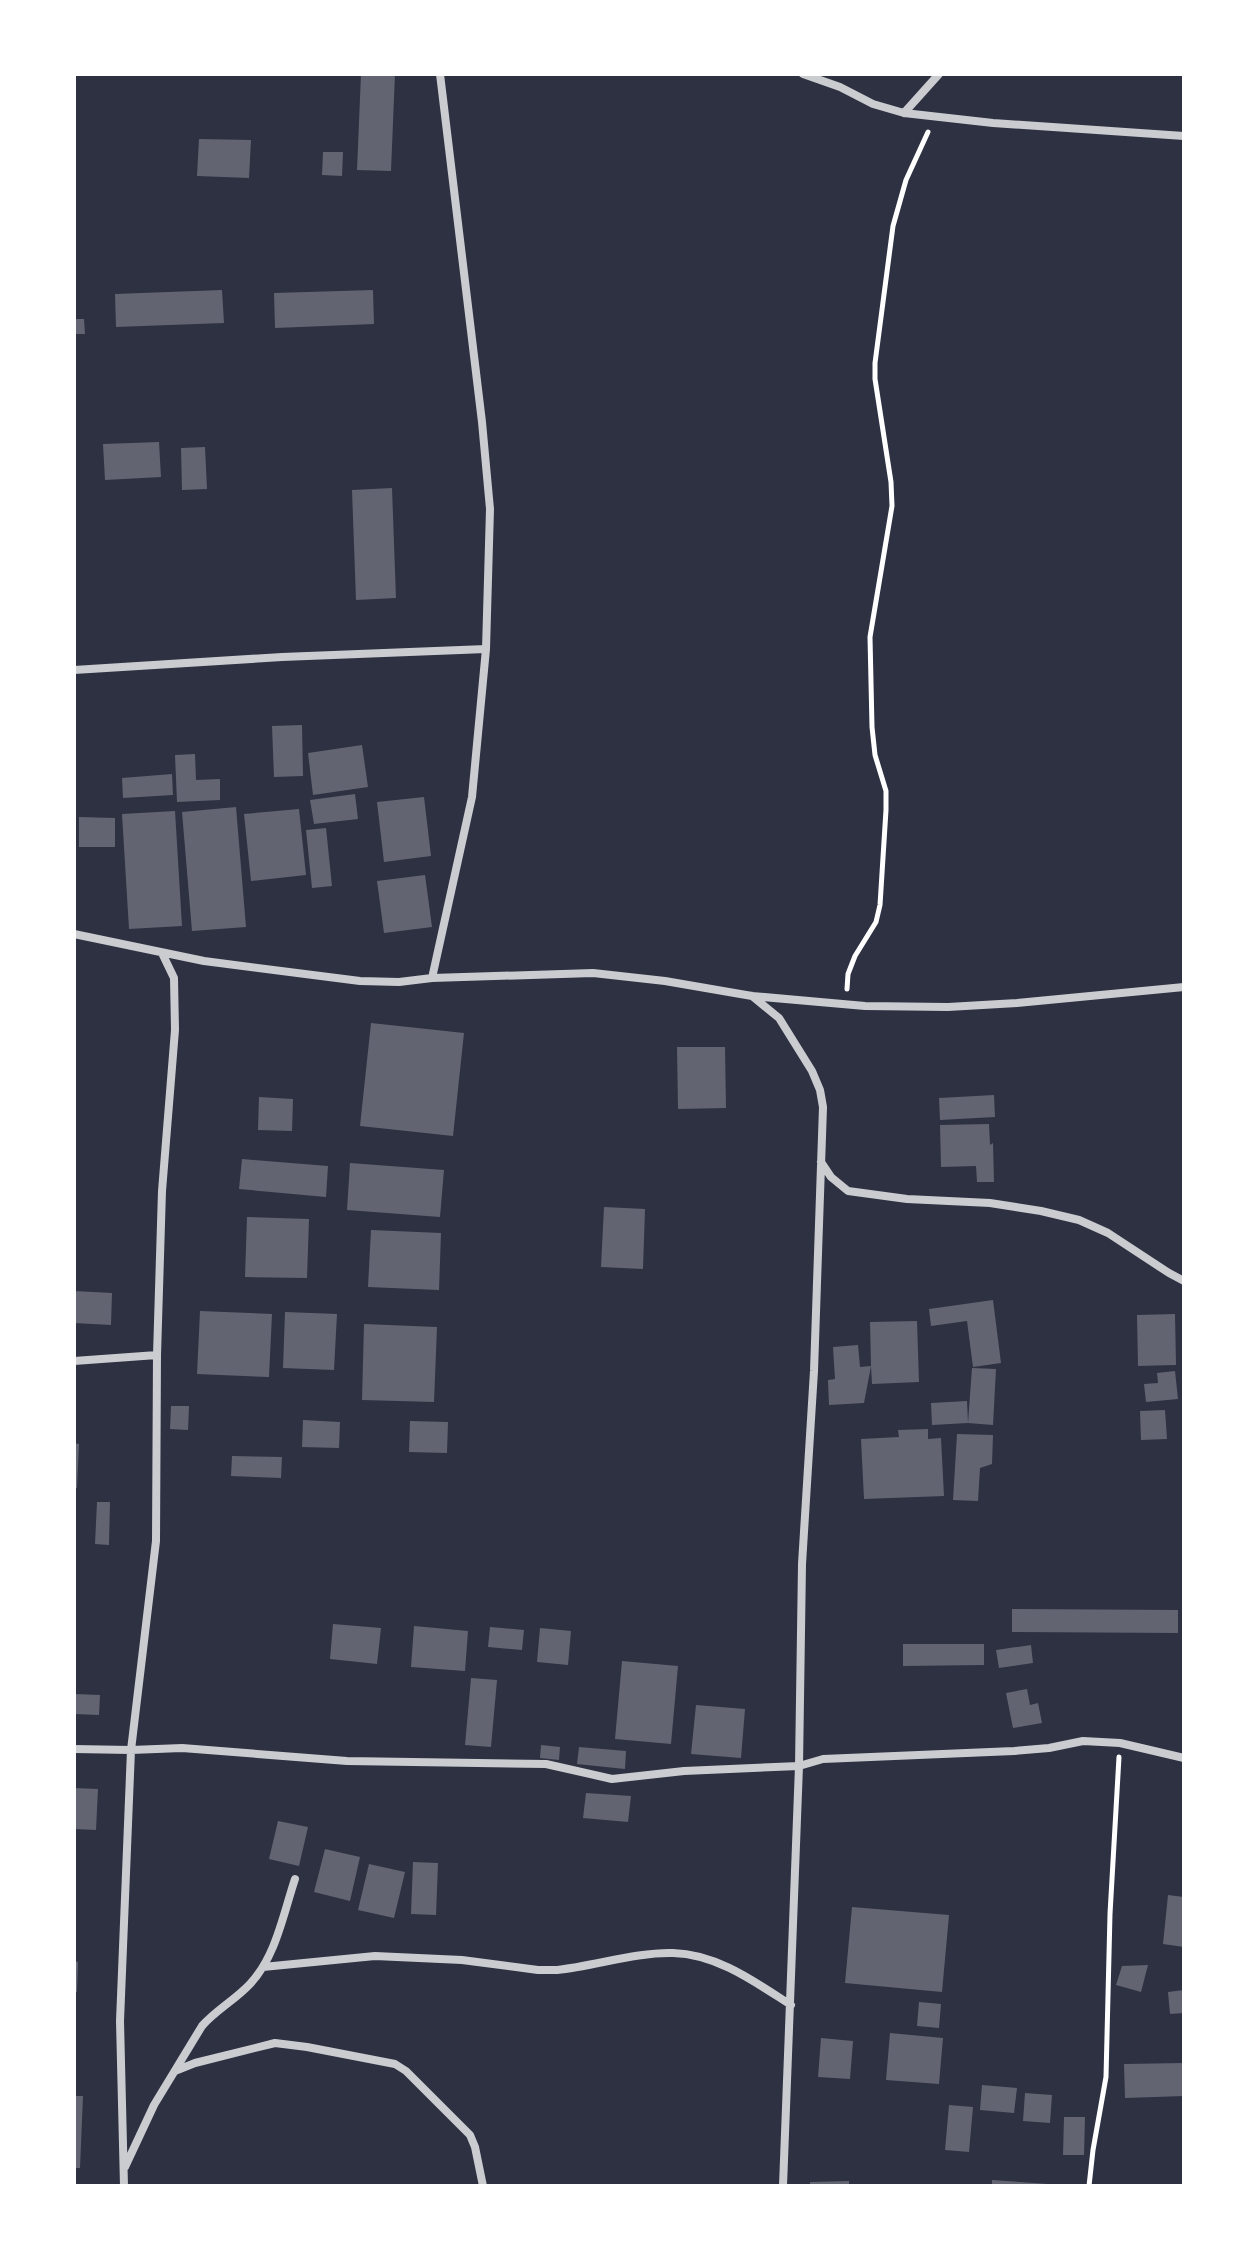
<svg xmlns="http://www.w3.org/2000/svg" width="1258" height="2260" font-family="Overpass,sans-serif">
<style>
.building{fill:#626471}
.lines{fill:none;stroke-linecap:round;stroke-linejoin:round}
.path{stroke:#fff;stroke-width:5}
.minor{stroke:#caccd0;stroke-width:8}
</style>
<rect width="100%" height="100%" fill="#2d3142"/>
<!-- building -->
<path class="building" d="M 361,74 L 395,74 L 391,171 L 357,170 Z
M 199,139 L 251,140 L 249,178 L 197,176 Z
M 323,152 L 343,152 L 342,176 L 322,175 Z
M 222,290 L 224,323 L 116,327 L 115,294 Z
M 373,290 L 374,324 L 275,328 L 274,293 Z
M 74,319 L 84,319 L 85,334 L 74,334 Z
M 159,442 L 161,477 L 105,480 L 103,444 Z
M 205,447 L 207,489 L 182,490 L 181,448 Z
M 392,488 L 396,598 L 356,600 L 352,490 Z
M 302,725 L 303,776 L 274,777 L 272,726 Z
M 362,745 L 368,787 L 313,795 L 308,753 Z
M 195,754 L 196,780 L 220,779 L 220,800 L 177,802 L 175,755 Z
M 172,774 L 173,795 L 123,798 L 122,778 Z
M 355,794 L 358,819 L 314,824 L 310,800 Z
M 424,797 L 431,856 L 384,862 L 377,802 Z
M 236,807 L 246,927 L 192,931 L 182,812 Z
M 299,809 L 306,875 L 251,881 L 244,814 Z
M 175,811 L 182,926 L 129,929 L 122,814 Z
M 79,817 L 115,818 L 115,847 L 79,847 Z
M 326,828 L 332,886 L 312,888 L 306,830 Z
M 425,875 L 432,927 L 384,933 L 377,881 Z
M 371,1023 L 464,1033 L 453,1136 L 360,1126 Z
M 677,1047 L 725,1047 L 726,1108 L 678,1109 Z
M 994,1095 L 995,1117 L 940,1120 L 939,1098 Z
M 259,1097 L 293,1099 L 292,1131 L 258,1130 Z
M 989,1124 L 990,1145 L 993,1143 L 994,1182 L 977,1182 L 976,1166 L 941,1167 L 940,1125 Z
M 242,1159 L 328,1166 L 326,1197 L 239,1189 Z
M 350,1163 L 444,1170 L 440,1217 L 347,1210 Z
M 604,1207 L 645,1209 L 643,1269 L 601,1267 Z
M 247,1217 L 309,1219 L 307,1278 L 245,1277 Z
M 371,1230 L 441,1233 L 439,1290 L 368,1287 Z
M 74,1291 L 112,1293 L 111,1325 L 74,1323 Z
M 993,1300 L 1001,1363 L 973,1367 L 967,1321 L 931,1326 L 929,1309 Z
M 200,1311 L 272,1314 L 269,1377 L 197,1374 Z
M 285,1312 L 337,1314 L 334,1370 L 283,1368 Z
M 1175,1314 L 1176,1365 L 1138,1366 L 1137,1315 Z
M 917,1321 L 919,1382 L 872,1384 L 871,1366 L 864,1403 L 829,1405 L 828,1380 L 835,1379 L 833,1347 L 858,1345 L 860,1367 L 871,1366 L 870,1322 Z
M 364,1324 L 437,1327 L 434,1402 L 362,1400 Z
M 972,1368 L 996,1369 L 993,1425 L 968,1423 Z
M 1175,1371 L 1178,1399 L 1146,1402 L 1144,1384 L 1158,1383 L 1157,1373 Z
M 967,1401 L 968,1423 L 932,1425 L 931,1403 Z
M 171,1406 L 189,1406 L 188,1430 L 170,1429 Z
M 1165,1410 L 1167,1439 L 1141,1440 L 1140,1411 Z
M 303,1420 L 340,1422 L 339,1448 L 302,1447 Z
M 410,1421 L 448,1422 L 447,1453 L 409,1452 Z
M 928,1429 L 928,1439 L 941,1438 L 944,1496 L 864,1499 L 861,1439 L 899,1437 L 898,1430 Z
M 957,1434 L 993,1435 L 992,1464 L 980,1468 L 978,1501 L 953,1500 Z
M 74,1443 L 79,1444 L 77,1488 L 74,1488 Z
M 232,1456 L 282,1457 L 281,1478 L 231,1476 Z
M 97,1502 L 110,1502 L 109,1545 L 95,1544 Z
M 1012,1609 L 1178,1610 L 1178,1633 L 1012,1632 Z
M 333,1624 L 381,1628 L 377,1664 L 330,1659 Z
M 414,1626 L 468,1631 L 465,1671 L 411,1667 Z
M 490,1627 L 524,1630 L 522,1650 L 488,1647 Z
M 540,1628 L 571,1631 L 568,1665 L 537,1662 Z
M 903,1644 L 984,1644 L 984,1665 L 903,1666 Z
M 1031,1645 L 1033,1663 L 999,1668 L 996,1650 Z
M 622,1661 L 678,1666 L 671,1744 L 615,1739 Z
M 471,1678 L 497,1680 L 491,1747 L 465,1745 Z
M 1027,1689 L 1030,1705 L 1038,1703 L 1042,1723 L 1013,1728 L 1006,1693 Z
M 74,1694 L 100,1695 L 99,1715 L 74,1714 Z
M 696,1705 L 745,1709 L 741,1758 L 691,1754 Z
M 541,1745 L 560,1747 L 559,1760 L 540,1758 Z
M 579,1747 L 626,1751 L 625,1769 L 577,1764 Z
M 74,1788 L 98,1789 L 96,1830 L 74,1829 Z
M 586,1793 L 631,1796 L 628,1822 L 583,1818 Z
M 278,1821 L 308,1827 L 299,1866 L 269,1859 Z
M 325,1849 L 360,1857 L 350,1901 L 314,1892 Z
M 413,1862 L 438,1863 L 436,1915 L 411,1914 Z
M 369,1864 L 405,1872 L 394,1918 L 358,1910 Z
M 1168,1895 L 1184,1897 L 1184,1947 L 1163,1944 Z
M 852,1907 L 949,1915 L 942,1992 L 845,1983 Z
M 74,1961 L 78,1962 L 77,1992 L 74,1991 Z
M 1148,1965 L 1141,1992 L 1116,1985 L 1122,1966 Z
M 1184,1990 L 1184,2013 L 1170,2014 L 1168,1992 Z
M 919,2002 L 941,2004 L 939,2028 L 917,2026 Z
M 890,2033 L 943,2038 L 939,2084 L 886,2080 Z
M 821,2038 L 853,2041 L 850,2079 L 818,2077 Z
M 1184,2063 L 1184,2096 L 1125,2098 L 1124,2064 Z
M 982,2085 L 1017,2088 L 1014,2113 L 980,2110 Z
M 1025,2093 L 1052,2095 L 1050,2123 L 1023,2121 Z
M 74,2096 L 83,2096 L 80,2168 L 74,2168 Z
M 949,2105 L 973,2107 L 969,2152 L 945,2150 Z
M 1064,2117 L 1085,2117 L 1084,2155 L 1063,2155 Z
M 992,2180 L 1048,2184 L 1048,2186 L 992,2186 Z
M 849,2181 L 849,2186 L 810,2186 L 810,2182 Z"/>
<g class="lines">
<!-- path -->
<path class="path" d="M 847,989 L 848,974 L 855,956 L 876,922 L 880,905 L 886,810 L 886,791 L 875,755 L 872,727 L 870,637 L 892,506 L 891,482 L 875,379 L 875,363 L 893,226 L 906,180 L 928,132
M 1089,2186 L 1093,2150 L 1106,2077 L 1110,1914 L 1119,1757"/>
<!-- minor -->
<path class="minor" d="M 803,74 L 840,87 L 873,104 L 904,113 L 993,123 L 1184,136
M 904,113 L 939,74
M 74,670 L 282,657 L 486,649
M 74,934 L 204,961 L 360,981 L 399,982 L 432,978 L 593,973 L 665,981 L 752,996 L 865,1006 L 948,1007 L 1017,1003 L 1184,987
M 432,978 L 472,797 L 486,649 L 490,509 L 482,422 L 440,74
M 752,996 L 779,1018 L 812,1071 L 820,1090 L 823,1107 L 814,1371 L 802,1564 L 799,1766 L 783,2186
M 821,1162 L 831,1177 L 848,1191 L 907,1199 L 990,1203 L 1041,1211 L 1079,1220 L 1108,1233 L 1169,1273 L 1184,1281
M 74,1361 L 157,1355
M 74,1749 L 131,1750 L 182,1748 L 347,1761 L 546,1764 L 612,1779 L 684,1771 L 799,1766 L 823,1759 L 1014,1751 L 1049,1748 L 1083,1741 L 1120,1743 L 1184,1758
M 263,1967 L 375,1956 L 462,1960 L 538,1970 L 557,1970 C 595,1966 636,1952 673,1953 C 717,1954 755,1982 791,2005
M 175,2071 L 195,2063 L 275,2043 L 307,2047 L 395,2064 L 406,2071 L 470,2135 L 475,2147 L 483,2186
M 125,2167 L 154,2105 L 202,2026 C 216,2010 235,2000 250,1984 C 276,1956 283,1915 295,1879
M 124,2186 L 120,2021 L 131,1750 L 156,1541 L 157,1355 L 162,1191 L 175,1030 L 174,978 L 162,953"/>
</g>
<!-- border -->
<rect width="1258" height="2260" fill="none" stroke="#ffffff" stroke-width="152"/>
</svg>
